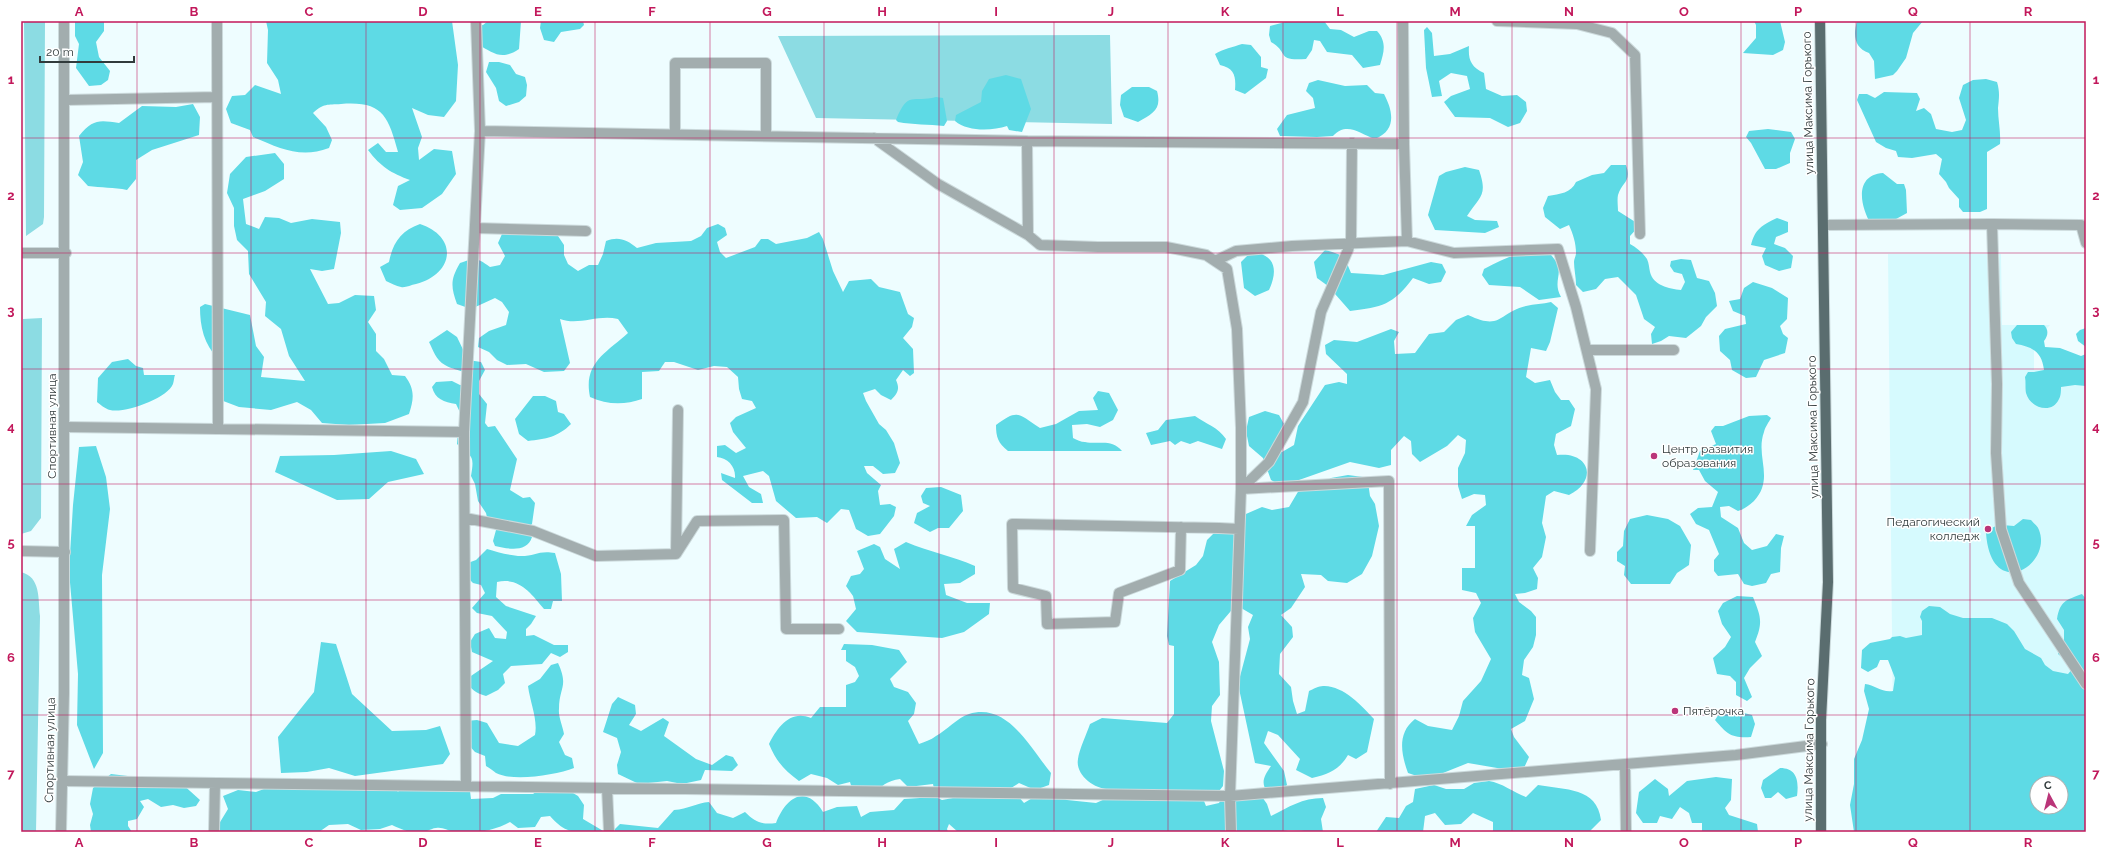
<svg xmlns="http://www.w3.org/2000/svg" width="2107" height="853" font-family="Raleway,sans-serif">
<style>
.built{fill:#d6fafe;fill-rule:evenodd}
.green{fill:#8cdce3}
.forest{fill:#5edae5;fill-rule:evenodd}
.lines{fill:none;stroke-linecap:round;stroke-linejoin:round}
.service-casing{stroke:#ccdadc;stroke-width:12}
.minor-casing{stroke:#ccdadc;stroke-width:12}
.primary-casing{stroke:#ccdadc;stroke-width:12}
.service{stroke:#a2adae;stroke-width:10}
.minor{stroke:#a2adae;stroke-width:10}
.primary{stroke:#5a6d6f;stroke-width:10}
.grid{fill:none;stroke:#c2185b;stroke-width:1;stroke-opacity:0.55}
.poi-dot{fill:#ba3579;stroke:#fff;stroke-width:1.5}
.labels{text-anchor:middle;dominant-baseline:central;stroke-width:3;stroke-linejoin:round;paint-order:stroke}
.street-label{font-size:12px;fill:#313b3c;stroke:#fff}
.poi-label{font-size:12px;fill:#313b3c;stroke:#fff;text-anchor:start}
.neatline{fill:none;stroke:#c2185b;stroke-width:1.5}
.grid-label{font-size:13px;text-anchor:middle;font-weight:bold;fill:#c2185b}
</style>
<rect width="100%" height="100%" fill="#eefdff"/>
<!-- built -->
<path class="built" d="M 1888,254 L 2001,254 L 2002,325 L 2050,325 L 2034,342 L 2034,370 L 2086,370 L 2086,832 L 1892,832 L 1893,728 ZM 2037,783 L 2061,783 L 2061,807 L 2037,807 Z"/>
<!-- green -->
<path class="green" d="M 24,21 L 45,21 L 44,217 L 43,224 L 26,236 Z
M 1110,35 L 1112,124 L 816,118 L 778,36 Z
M 42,318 L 41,518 L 31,531 L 21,534 L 23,319 Z
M 21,572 C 41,577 38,599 40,616 L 36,832 L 21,832 Z"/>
<!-- forest -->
<path class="forest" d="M 75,21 L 104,21 L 104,31 L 96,42 L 99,57 L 110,71 L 108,80 L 101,85 L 89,86 L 76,68 L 79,44 L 75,36 Z
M 266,21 L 452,21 L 458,65 L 456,101 L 444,117 L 428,115 L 412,108 L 422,137 L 418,148 L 419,160 L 434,149 L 452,151 L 456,174 L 442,194 L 422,208 L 400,210 L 393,205 L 398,186 L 410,180 C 391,173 381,167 368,150 L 378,143 L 386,152 L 398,152 C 388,115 382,101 341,104 C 327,105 324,103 313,113 L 326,127 L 332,140 L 329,148 C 300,159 280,148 253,137 L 250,130 L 231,123 L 226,109 L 232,96 L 245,95 L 255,85 L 281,94 L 278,80 L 267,63 L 268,30 Z
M 488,21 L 521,21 L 519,49 C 501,61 494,53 477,44 L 476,26 L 483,25 Z
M 541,21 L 583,21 L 584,25 L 580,29 L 561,32 L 554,42 L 544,40 L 540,28 Z
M 1289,21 L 1324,21 L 1330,29 L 1341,30 L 1354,37 L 1369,31 L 1377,31 C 1387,42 1384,52 1380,65 L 1363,68 L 1352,55 L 1327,52 L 1320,41 L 1314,40 L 1312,50 L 1306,59 C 1275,61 1290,53 1271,42 L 1269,35 L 1270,26 Z
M 1754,21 L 1780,21 L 1785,42 L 1783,50 L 1773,55 L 1743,53 L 1756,38 L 1756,25 Z
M 1857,21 L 1923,21 L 1913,33 L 1906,58 L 1897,71 L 1893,75 L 1875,79 L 1874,61 L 1869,53 C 1854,48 1853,35 1857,21 Z
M 1427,27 L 1432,33 L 1434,56 L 1450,54 L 1469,46 C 1468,60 1471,67 1484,73 L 1486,89 L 1502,96 L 1517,95 L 1526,102 L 1527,111 L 1520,123 L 1508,127 L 1490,118 L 1455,117 L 1444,102 L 1451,96 L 1470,89 L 1467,76 L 1451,73 L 1439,81 L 1442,96 L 1432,97 L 1426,68 L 1424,30 Z
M 1242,44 L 1251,45 L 1261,57 L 1261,67 L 1268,69 L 1266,78 L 1245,94 L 1235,90 C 1236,77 1235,68 1220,65 L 1215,54 C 1223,49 1233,47 1242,44 Z
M 489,62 L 499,62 L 510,65 L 516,74 L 525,77 L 527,85 L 526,96 L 519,102 L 506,106 L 499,101 L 496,88 L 486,72 Z
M 1006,75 L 1021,79 L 1031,109 L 1022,132 L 1009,130 L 1007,126 C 992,131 968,132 955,121 L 956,115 L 981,102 L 982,91 L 989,79 Z
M 1986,79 L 1997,82 C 2000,92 1999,98 1998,108 C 1998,121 2001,132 2000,144 L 1987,152 L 1987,209 L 1980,212 L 1963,212 L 1959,207 L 1959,199 L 1949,188 L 1946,182 L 1939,174 L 1942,159 L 1936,154 L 1912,158 L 1898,157 L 1896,151 L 1886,148 L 1876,142 L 1857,100 L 1859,94 L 1867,94 L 1875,98 L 1884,92 L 1917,93 L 1920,99 L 1916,111 L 1924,108 L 1931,114 L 1936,129 L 1952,132 L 1962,130 L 1966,120 L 1959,98 L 1963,85 L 1973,80 Z
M 1318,80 L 1345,86 L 1367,85 L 1375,93 L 1384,94 C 1393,111 1397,130 1375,139 C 1360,134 1347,121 1333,136 L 1317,137 L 1280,136 L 1277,129 L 1287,115 L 1315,108 L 1313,98 L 1306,91 L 1309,83 Z
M 1132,87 L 1149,87 L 1157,91 C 1162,110 1153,113 1138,122 L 1124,117 L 1120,105 L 1121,95 Z
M 936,97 L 943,98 L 947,121 L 944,126 C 929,124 913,125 898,122 L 896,120 C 908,90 913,103 936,97 Z
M 193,104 L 200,117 L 199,135 L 152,150 L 136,160 L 136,179 L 127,190 C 114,187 101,188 88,186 L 78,175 L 83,162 L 79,136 C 93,119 99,120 119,123 L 142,106 L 176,107 Z
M 1768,129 L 1791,132 L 1795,139 L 1790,153 L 1790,163 L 1776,169 L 1765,169 L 1751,143 L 1746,137 L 1749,131 Z
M 275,153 L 284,164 L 284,179 L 265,191 L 243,199 L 246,224 L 259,229 L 265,217 L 279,218 L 291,223 L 312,219 L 340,222 L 341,233 L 334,269 L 322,271 L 310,269 L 328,304 L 339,303 L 355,295 L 374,296 L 376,310 L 368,322 L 376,334 L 376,351 L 384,359 L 392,375 L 405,376 C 415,389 414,399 409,414 L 385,423 L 349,425 L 322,423 L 311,410 L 297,402 L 271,410 L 239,407 L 218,399 L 218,359 C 204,344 200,327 200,307 L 205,304 L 250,315 L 256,346 L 264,357 L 261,377 L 305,381 L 289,356 L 281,329 L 265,316 L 266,302 L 249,274 L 248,251 L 237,240 L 234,226 L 234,208 L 227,193 L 230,174 L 246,157 Z
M 1611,165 L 1626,165 C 1632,182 1622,182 1618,195 C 1617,200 1618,206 1618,211 L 1640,225 L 1630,236 L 1630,244 C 1637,248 1643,253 1647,259 C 1649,263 1649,268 1650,272 C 1653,285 1669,289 1681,290 L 1685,282 L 1682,274 L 1674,272 L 1670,266 L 1671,261 L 1681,259 L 1691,260 L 1697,278 L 1709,281 L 1715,293 L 1717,306 L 1706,317 L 1701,326 L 1686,338 L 1669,336 L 1661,341 L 1652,344 L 1651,334 L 1655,327 L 1644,319 L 1636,295 L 1618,277 L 1605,279 L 1596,289 L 1583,292 L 1576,285 C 1576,277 1574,269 1574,262 C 1574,259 1576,256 1576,253 C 1576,243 1573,234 1569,225 L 1560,229 L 1545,217 L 1543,208 L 1548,196 C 1560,194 1571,193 1576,182 L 1592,175 L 1604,173 Z
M 1465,167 L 1479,170 C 1488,196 1480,196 1467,216 L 1475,220 L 1497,221 L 1499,227 L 1485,233 L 1435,230 L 1428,215 L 1439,176 L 1446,172 Z
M 1883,173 L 1897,184 L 1904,184 L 1906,190 L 1907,213 L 1887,224 L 1871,224 C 1860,206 1854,175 1883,173 Z
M 1777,218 L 1788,222 L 1788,232 L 1776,237 L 1774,244 L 1785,248 L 1793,256 L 1791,268 L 1779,271 L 1765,265 L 1762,256 L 1766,248 L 1751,245 C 1755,229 1762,225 1777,218 Z
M 420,224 C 459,237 454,274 416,284 C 411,285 405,288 401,287 C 396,286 391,283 386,281 L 380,267 L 389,262 C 393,242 401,231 420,224 Z
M 718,224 L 725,228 L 727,235 L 717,242 L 720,252 L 726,258 L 755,247 L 761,239 L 768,239 L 776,244 L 807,238 L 819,232 L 823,239 L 833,271 L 843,292 L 849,281 L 871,279 L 879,287 L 900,292 L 908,314 L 914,318 L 912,327 L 903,338 L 913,349 L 914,373 L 910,376 L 903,370 L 896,380 C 900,389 898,393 891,400 L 881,395 L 875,389 L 863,393 L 866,401 L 879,424 L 886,430 L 894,443 L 900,463 L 895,473 L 883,474 L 873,466 L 864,466 L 867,473 L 881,485 L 878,491 L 880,505 L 890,504 L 896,507 L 894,516 L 880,534 L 868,536 L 856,529 L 849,510 L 841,509 L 827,523 L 817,517 L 796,518 L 776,501 L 769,476 L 763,471 L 743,476 L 749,487 L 761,494 L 763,503 L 752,503 L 722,480 L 721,473 L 735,478 C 736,467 728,458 717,457 L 717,446 L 725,445 L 736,453 L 746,448 L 733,432 L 730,423 L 736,417 L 756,408 L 752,401 L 742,399 L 739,389 L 738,377 L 727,367 L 714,366 L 698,370 L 674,362 L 665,362 L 659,371 L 642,372 L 642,399 C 625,405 607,405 590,397 C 583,363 606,353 628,333 L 618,319 C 598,314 579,326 560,319 L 570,363 L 564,371 L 544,372 L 526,364 L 507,365 L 497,360 L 489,352 L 478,347 L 479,338 L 489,331 L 506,325 L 509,312 L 502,302 L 495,298 L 471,309 L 457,304 C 451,287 450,280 460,263 C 475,258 476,257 490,267 L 500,265 L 505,256 L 498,243 L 502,234 L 509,229 L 554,230 L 564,245 L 564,255 L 568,264 L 578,271 L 589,265 L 598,265 L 603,254 L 606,241 C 619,236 627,240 637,248 L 656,243 L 691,241 L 701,236 L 707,228 Z
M 1545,249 C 1571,272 1550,277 1561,297 L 1539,300 L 1520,287 L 1489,285 L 1482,275 L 1484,269 C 1505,258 1522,250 1545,249 Z
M 1325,250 C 1343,255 1344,255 1351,273 L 1383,275 L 1431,262 L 1442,264 L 1446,272 L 1441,282 L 1429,284 L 1413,278 C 1393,305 1382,307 1350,311 L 1328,286 L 1317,278 L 1314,262 Z
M 1258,253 C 1278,258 1276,275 1269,290 L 1255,296 L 1244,288 L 1241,262 L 1248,255 Z
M 1753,282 L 1772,288 L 1788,298 L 1787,319 L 1780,326 L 1783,334 L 1788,338 L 1785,353 L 1764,360 L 1756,377 L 1746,378 L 1732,370 L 1730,360 L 1720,351 L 1719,336 L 1725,329 L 1746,324 L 1745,316 L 1733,311 L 1729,301 L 1740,299 L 1744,288 Z
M 1551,302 L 1558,308 L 1550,342 L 1546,351 L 1531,348 L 1526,377 L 1535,383 L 1550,380 L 1555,392 L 1561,400 L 1569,400 L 1575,409 L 1571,426 L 1556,434 L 1554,445 L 1557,455 C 1589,451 1599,480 1569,495 L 1554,491 L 1546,496 L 1542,523 L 1546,537 L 1542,557 L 1533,568 L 1538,578 L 1537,589 L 1525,593 L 1515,594 L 1519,602 L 1531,611 L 1536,617 L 1536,635 L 1533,647 L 1524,660 L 1522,675 L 1529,678 L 1534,699 L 1525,721 L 1511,729 L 1514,737 L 1529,757 L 1524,768 L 1503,769 L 1468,763 L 1438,775 L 1417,776 L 1408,773 C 1401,754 1397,733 1415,719 L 1428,726 L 1452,730 L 1459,716 L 1463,701 L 1481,681 L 1491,659 L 1475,632 L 1473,618 L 1481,603 L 1476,593 L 1462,590 L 1462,568 L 1475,568 L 1475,526 L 1466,526 L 1472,515 L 1486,505 L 1485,495 L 1474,494 L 1462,499 L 1458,486 L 1458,468 L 1465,453 L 1466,440 L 1458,435 L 1447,446 L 1420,462 L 1412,454 L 1411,441 L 1404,436 L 1391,450 L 1391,465 L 1379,468 L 1350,462 L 1282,486 L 1271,480 L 1263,458 L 1249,446 L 1246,431 L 1249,417 L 1265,411 L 1279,415 L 1284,424 L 1278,436 L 1274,452 L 1282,452 L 1294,445 L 1298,426 L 1325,385 L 1339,382 L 1347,384 L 1347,374 L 1326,354 L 1325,345 L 1334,340 L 1357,342 L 1391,329 L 1399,332 L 1394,341 L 1395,354 L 1415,353 L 1429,334 L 1444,332 L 1456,320 L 1468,315 C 1502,331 1498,313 1526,306 C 1534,304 1543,304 1551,302 Z
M 2017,325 L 2044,325 C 2049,330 2048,336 2044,341 L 2045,347 L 2060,348 L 2081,356 L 2086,354 L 2086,386 L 2075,385 L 2061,387 C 2061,390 2061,396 2059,399 C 2052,415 2030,408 2026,393 C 2025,387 2026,382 2025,377 L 2028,372 L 2034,372 L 2044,370 C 2042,352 2033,347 2016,344 L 2012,338 L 2011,332 Z
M 2086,328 L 2086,347 L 2078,341 L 2076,334 L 2080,330 Z
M 447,330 L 457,337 L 468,360 L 481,362 L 485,370 L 479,381 L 479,394 L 487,404 L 485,423 L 488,427 L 495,426 L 517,459 L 510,490 L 523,498 L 530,497 L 535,503 L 532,524 L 526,529 L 532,537 C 527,553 508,549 495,546 L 493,541 L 496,530 L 489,526 L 486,513 L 478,501 L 475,484 L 471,476 C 475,453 471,458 457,444 L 458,432 L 465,423 L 456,404 C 444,402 435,399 432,387 L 436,382 L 452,381 L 460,385 L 470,385 L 472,380 C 464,368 457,372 445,365 C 436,360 433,350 429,342 Z
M 128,359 L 136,366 L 143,368 L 144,375 L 175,375 C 174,377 174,381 173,384 C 168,398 124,414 110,410 C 105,409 100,404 97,402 L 98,378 L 112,362 Z
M 1098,391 L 1109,393 L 1118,410 L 1113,420 L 1100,427 L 1087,424 L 1072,425 L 1073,438 C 1077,440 1081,442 1085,442 C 1100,445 1111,438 1122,451 L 1008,451 C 998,443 996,437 996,425 C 1018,408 1019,414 1040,428 L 1056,424 L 1079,411 L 1098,410 L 1093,398 Z
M 533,396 L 545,396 L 556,401 L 558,412 L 564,414 L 571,424 C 558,437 546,439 528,441 L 519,434 L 515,419 Z
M 1767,415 L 1771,418 C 1769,422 1765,427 1764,432 C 1755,457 1775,478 1754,501 C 1748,506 1745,509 1738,511 L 1729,506 L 1720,507 L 1721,517 L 1738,528 L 1744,543 L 1752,550 L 1767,546 L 1776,534 L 1784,536 L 1781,548 L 1780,572 L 1771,574 L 1766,583 L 1752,586 L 1744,584 L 1738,574 L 1718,576 L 1714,571 L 1714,560 L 1719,554 L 1709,530 L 1696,524 L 1690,514 L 1698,508 L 1712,507 L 1718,492 L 1705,481 L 1699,470 L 1693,470 L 1700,451 L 1716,444 L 1711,431 L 1715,426 L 1723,426 L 1749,416 Z
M 1195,416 C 1206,424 1218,427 1226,439 L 1222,449 L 1198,441 L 1190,444 L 1181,441 L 1175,445 L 1170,441 L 1151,445 L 1146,433 L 1158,430 L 1166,420 Z
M 96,446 L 106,477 L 110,509 L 102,575 L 103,753 L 94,769 L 77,725 L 78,674 L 69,571 L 73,505 L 79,447 Z
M 391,451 L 416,459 L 424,474 L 388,482 L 369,499 L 337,500 L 275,472 L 280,456 L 334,455 Z
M 1348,475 L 1363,477 L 1368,482 L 1370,496 L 1375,504 L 1379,526 L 1372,556 L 1362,574 L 1347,583 L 1328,581 L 1321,575 L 1301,574 L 1305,587 L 1291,608 L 1281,615 L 1292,627 L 1293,637 L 1280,654 L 1279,674 L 1291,687 L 1293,701 L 1297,714 L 1305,711 L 1309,691 C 1313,689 1319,686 1323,686 C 1343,685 1362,706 1374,719 L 1367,752 L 1356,759 L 1348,755 C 1339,770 1329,774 1312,778 L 1296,770 L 1300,759 L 1278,735 L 1268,731 L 1264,743 L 1284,771 L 1287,785 L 1280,792 L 1268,793 C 1260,783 1264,776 1271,766 L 1255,763 L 1238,684 L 1250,639 L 1248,627 L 1253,615 L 1236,605 L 1219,625 L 1212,642 L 1219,662 L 1220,695 L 1212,706 L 1211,721 L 1224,771 L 1223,786 L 1219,791 L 1202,796 L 1206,806 L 1219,803 L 1223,796 L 1260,794 L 1267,804 L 1271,816 C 1289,807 1302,798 1323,798 L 1326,807 L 1321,819 L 1323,832 C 1307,832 1292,828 1277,832 L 958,832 L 949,824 L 947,829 L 948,832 L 612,832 L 620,824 L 658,828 L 674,810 C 688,809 697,803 709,802 L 717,813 L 733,818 L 745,812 C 755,822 762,825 776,823 C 786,797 806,784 823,812 L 837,807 L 857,806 L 861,817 L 870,812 L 894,810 L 904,799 L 936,797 L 942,800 L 975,794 L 935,793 L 933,784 L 908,787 L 900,779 C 888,781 879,785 876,797 L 862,797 L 853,792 L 850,782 L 838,785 L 827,778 L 811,774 L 799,781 C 784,770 776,761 769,744 C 777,728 790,709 811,718 L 820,707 L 846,707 L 846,685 L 855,682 L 859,676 L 855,667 L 846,661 L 846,650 L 841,650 L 844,644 L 872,645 L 899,650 L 907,662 L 890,679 L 894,687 L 908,692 L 916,703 L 914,714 L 908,721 L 919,744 C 924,742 931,740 936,736 C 947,730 957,718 969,714 C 1008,702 1031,749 1051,773 L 1049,785 L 1035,790 L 1019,783 L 1011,788 L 1024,803 L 1039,794 L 1056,794 L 1067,800 L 1096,803 L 1114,795 L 1110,789 C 1095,790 1075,775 1078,759 C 1079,750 1087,733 1090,724 L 1102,718 L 1167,723 L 1174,714 L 1174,646 L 1169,645 L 1167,636 L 1170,581 L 1196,565 L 1203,556 L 1207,540 L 1219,528 L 1239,528 L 1239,517 L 1262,507 L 1272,510 L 1289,507 L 1302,485 L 1319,485 L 1331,478 Z
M 941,487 L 961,495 L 963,511 L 949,528 L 938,528 L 930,532 L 914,523 L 917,513 L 930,506 L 923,503 L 921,496 L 926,488 Z
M 1647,515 L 1668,519 L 1680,526 L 1691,545 L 1689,565 L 1677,573 L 1670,584 L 1631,584 L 1624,575 L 1625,566 L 1617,561 L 1617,552 L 1623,546 L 1624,531 L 1630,519 Z
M 2023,519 L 2031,520 C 2033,523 2038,526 2039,530 C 2053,565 1991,603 1986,533 C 1995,523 2002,525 2014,526 Z
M 906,542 C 929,552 953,556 975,566 L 975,574 L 960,583 L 944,584 L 946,595 L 967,603 L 990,603 L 989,614 L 964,632 L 942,638 L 857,632 L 846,621 L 856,609 L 853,596 L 846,586 L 851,576 L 860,574 L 864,569 L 857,551 L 874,544 L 880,547 L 885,559 L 900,569 L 894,549 Z
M 487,549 C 497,552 511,556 521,556 C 535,556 539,550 555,553 L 561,574 L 562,601 L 553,601 L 551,609 L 544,609 C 531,593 519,577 497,582 L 496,597 L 506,606 L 536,616 L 531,624 L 526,629 L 526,636 L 534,635 L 554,645 L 568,645 L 568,652 L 560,657 L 551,653 L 542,664 L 511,666 L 503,674 L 505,683 L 498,690 L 486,696 C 475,693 471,689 465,680 L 493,661 L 472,652 L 470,642 L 475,634 L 489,628 L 495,638 L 506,639 L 507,632 L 492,616 L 477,613 L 472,608 L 485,593 L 481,585 L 473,583 L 465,575 L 465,564 L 476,560 Z
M 2082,594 L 2086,599 L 2086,832 L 1854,832 L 1850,805 L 1854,784 L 1854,759 L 1862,740 L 1869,709 L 1864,691 L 1865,684 C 1875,685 1882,693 1893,691 L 1895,678 L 1888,660 L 1880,660 L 1877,667 L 1868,672 L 1861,668 L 1862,650 L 1870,643 L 1890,639 L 1892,637 L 1900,636 L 1906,638 L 1922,635 L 1922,621 L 1920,617 L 1922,611 L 1929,606 L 1940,607 L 1950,614 L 1963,618 L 1992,618 L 2007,624 L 2014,631 L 2025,649 L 2041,658 L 2045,665 L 2053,671 L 2068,674 L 2074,667 L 2058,654 L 2059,645 L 2064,641 L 2064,630 L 2057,619 C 2060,601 2066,600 2082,594 ZM 2037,783 L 2061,783 L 2061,807 L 2037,807 Z
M 1737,596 L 1753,597 C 1761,617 1763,622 1755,642 L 1762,656 L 1750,668 L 1744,678 L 1752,697 L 1747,701 L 1736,695 L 1736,682 L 1730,676 L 1717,674 L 1713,658 L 1725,647 L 1731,637 L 1722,624 L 1718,611 L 1723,603 Z
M 321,642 L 336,644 L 352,694 L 392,731 L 426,730 L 440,726 L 450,754 L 443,764 L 355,776 L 329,768 L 307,772 L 281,773 L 278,737 L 314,692 Z
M 558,663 C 569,687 559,687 559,709 C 558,716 563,727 564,734 L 559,742 L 565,755 L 572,758 L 574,768 C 556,775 513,782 496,773 C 493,771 490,768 486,766 L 485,756 L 475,752 L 466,742 L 466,721 L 477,720 L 487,723 L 499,743 L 518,746 L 535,735 C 538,720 530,702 528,686 L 540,679 L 551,665 Z
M 618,697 L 635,705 L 636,714 L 629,725 L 641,731 L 663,718 L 669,722 L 664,736 L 696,759 L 712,765 L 726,755 L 733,757 L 738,765 L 732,771 L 705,770 L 701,780 L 682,784 L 667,781 L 639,784 L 618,774 L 617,765 L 621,752 L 617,738 L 603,732 L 612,704 Z
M 1729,711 L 1736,711 L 1752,715 L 1755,724 L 1751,737 C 1731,738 1728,735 1715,720 L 1719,714 Z
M 1780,768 C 1797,768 1799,781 1797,796 L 1786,799 L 1778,792 L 1771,798 L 1765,798 L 1761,788 L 1763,780 Z
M 111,774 L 136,777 L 147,782 L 180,782 L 200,800 L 196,806 L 184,808 L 173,805 L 161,807 L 148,799 L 140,801 L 144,807 L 137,819 L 128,821 L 128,826 L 132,832 L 91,832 L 90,825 L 93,814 L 90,804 L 93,788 Z
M 1716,777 L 1732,779 L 1731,800 L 1725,808 L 1729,815 L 1757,824 L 1758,832 L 1702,832 L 1702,823 L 1692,823 L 1689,813 L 1680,807 L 1672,819 L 1660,816 L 1657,823 L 1643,823 L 1636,813 L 1639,792 L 1655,779 L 1668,789 L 1669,796 L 1687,781 Z
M 1489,781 C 1502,783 1513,792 1526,797 L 1538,785 C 1565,790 1597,787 1601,820 L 1589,832 L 1493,832 L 1493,822 L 1473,813 L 1461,824 L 1445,825 L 1435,813 L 1425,816 L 1423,832 L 1376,832 L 1386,817 L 1399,818 L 1406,806 L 1413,802 L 1415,789 L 1434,785 L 1446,789 L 1464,789 L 1474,783 Z
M 277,784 L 394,785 L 398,792 L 402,785 L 446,789 L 453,791 L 466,786 L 470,791 L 471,799 L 493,798 L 501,794 L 533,794 L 543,787 L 563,787 L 578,796 L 584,805 L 583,819 L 605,832 C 580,832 568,837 550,816 L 541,817 L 535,827 L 518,828 L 510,822 C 496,830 470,836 453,832 C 447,830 443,827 436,828 C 433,828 430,830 427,831 C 415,836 403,830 392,825 L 380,829 L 361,830 L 348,824 L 329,825 L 319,832 L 214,832 L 228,809 L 223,796 L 238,790 L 256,792 Z"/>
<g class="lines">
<!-- service casing -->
<g class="service-casing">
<path id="service" d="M 217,21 L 218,429
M 476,21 L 480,131 L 1027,141
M 1497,21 L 1577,24 L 1612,33 L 1635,55 L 1640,234
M 65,100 L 217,97
M 675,135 L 675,63 L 766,63 L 766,136
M 874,138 L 938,184 L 1028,235
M 1992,224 L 2081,225 L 2086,243
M 1823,225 L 1992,224 L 1997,384 L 1996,453 L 2001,529 L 2019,583 L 2086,684
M 475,228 L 586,231
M 1407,241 L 1454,253 L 1558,249 L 1576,307 L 1596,389 L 1590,551
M 21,253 L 66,253
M 1215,261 L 1236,251 L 1292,246 L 1407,241 L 1404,144
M 1587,350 L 1674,350
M 65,427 L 464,432 L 480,131
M 464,432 L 466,786
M 1241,489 L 1389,481 L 1390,784
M 1241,489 L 1269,462 L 1303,402 L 1321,312 L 1351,243 L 1352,143
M 465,518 L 533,531 L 596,556 L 676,554 L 697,521 L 784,520 L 786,629 L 839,629
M 1181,527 L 1180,570 L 1119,593 L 1115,622 L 1047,624 L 1046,596 L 1013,588 L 1012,524 L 1219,528 L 1239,529
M 21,551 L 65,552
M 676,554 L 678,410
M 1625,764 L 1626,832
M 63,781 L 1230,796 L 1736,755 L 1822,744
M 607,788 L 609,832
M 214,832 L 215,783
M 1231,832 L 1230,796 L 1241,489 L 1241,428 L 1237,329 L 1227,269 L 1206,255 L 1166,247 L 1098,247 L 1040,245 L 1028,235 L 1027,141 L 1404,144 L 1403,21"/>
</g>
<!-- minor casing -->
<g class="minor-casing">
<path id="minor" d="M 61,832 L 64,693 L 64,21"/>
</g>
<!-- primary casing -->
<g class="primary-casing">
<path id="primary" d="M 1820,21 L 1828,582 L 1821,720 L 1821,832"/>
</g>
<!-- service -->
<use href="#service" class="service"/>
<!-- minor -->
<use href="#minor" class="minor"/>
<!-- primary -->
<use href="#primary" class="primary"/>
</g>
<!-- grid -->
<path class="grid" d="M 137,21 L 137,832M 251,21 L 251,832M 366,21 L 366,832M 480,21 L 480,832M 595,21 L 595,832M 710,21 L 710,832M 824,21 L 824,832M 939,21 L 939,832M 1054,21 L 1054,832M 1168,21 L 1168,832M 1283,21 L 1283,832M 1397,21 L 1397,832M 1512,21 L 1512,832M 1627,21 L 1627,832M 1741,21 L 1741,832M 1856,21 L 1856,832M 1970,21 L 1970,832M 21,138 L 2086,138M 21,253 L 2086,253M 21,369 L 2086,369M 21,484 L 2086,484M 21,600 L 2086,600M 21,715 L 2086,715"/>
<!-- markers -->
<g class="poi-dot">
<circle cx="1654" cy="456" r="4"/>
<circle cx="1988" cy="529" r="4"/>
<circle cx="1675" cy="711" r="4"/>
</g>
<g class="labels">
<!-- street labels -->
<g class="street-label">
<text transform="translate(1808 103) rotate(-91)">улица Максима Горького</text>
<text transform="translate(52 426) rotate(-90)">Спортивная улица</text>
<text transform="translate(1813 427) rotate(-91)">улица Максима Горького</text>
<text transform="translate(50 750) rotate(-89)">Спортивная улица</text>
<text transform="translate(1809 750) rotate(-89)">улица Максима Горького</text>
</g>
<!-- poi labels -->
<g class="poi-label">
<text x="1662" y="449">Центр развития<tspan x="1662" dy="14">образования</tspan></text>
<text x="1980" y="522" text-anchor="end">Педагогический<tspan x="1980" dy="14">колледж</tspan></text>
<text x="1683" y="711">Пятёрочка</text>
</g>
</g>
<!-- border -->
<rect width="2107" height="853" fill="none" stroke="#ffffff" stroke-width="44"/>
<!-- north arrow -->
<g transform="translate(2049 795) rotate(353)"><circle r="19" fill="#ffffff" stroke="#adb1b1"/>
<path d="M0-3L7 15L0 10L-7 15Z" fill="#ba3579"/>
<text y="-6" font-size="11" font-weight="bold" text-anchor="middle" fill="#313b3c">С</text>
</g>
<!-- scale -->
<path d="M40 56v6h94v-6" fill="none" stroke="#313b3c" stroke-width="2"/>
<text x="46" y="56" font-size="12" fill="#313b3c" stroke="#ffffff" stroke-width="3" paint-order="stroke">20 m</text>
<rect x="22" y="22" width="2063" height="809" class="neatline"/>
<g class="grid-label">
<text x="79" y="16">A</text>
<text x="194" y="16">B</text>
<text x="309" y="16">C</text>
<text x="423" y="16">D</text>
<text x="538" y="16">E</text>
<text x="652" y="16">F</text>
<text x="767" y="16">G</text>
<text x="882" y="16">H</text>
<text x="996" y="16">I</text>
<text x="1111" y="16">J</text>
<text x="1225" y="16">K</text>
<text x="1340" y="16">L</text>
<text x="1455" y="16">M</text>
<text x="1569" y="16">N</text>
<text x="1684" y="16">O</text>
<text x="1798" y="16">P</text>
<text x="1913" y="16">Q</text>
<text x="2028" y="16">R</text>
<text x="11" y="84">1</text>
<text x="2096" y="84">1</text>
<text x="11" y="200">2</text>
<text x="2096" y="200">2</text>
<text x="11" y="315">3</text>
<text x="2096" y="315">3</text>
<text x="11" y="431">4</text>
<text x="2096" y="431">4</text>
<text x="11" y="547">5</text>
<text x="2096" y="547">5</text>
<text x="11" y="662">6</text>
<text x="2096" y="662">6</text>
<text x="11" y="778">7</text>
<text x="2096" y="778">7</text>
<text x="79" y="847">A</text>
<text x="194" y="847">B</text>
<text x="309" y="847">C</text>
<text x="423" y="847">D</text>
<text x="538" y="847">E</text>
<text x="652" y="847">F</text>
<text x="767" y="847">G</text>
<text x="882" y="847">H</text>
<text x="996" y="847">I</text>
<text x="1111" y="847">J</text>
<text x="1225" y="847">K</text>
<text x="1340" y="847">L</text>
<text x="1455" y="847">M</text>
<text x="1569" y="847">N</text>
<text x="1684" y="847">O</text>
<text x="1798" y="847">P</text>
<text x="1913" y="847">Q</text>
<text x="2028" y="847">R</text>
</g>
</svg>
